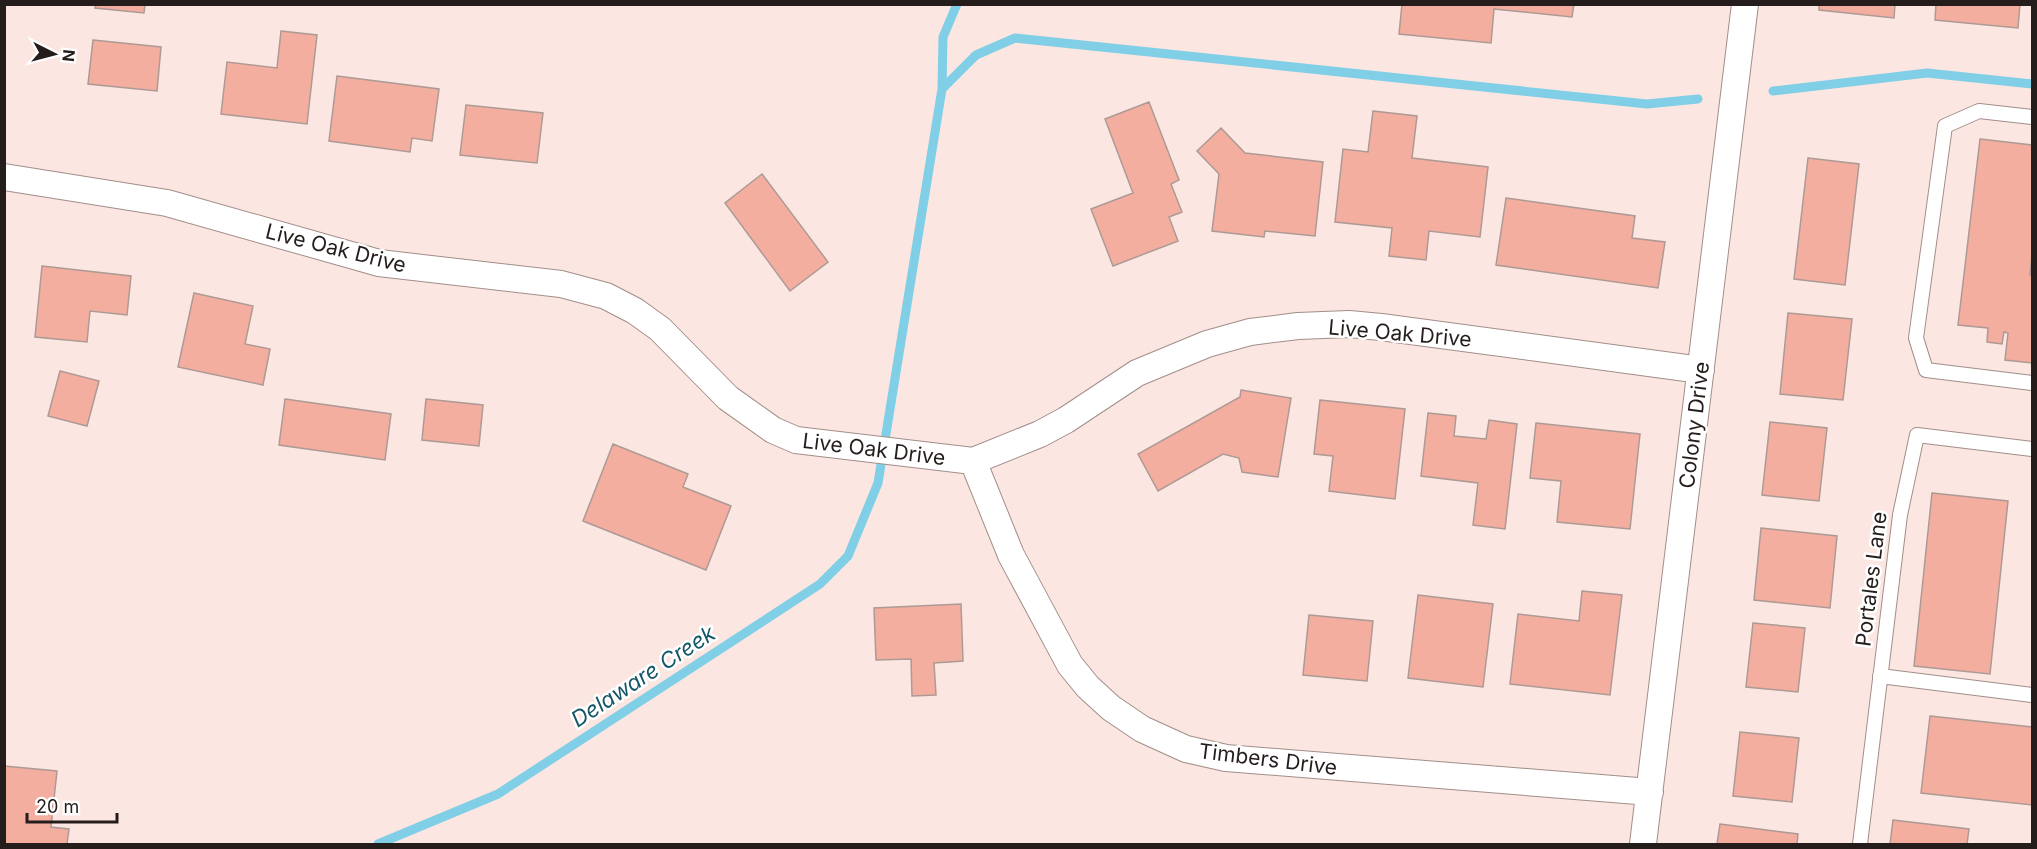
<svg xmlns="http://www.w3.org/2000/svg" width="2037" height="849" font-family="Inter,sans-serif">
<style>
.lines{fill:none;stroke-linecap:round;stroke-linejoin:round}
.stream{stroke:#80cfe7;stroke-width:9}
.building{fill:#f4aea0;stroke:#ad9a95;stroke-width:1.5}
.service-casing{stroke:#a28e8a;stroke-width:16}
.minor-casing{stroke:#a28e8a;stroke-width:28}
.service{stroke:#fff;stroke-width:14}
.minor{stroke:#fff;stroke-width:26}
.labels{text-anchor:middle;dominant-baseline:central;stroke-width:5;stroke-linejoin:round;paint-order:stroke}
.street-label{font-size:21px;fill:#251d1c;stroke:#fff}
.water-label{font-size:22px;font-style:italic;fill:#145667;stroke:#fff}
</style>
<rect width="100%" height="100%" fill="#fbe6e1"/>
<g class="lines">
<!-- stream -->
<path class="stream" d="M 942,89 L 943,37 L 957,4
M 1773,91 L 1927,73 L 2032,84
M 378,844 L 498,794 L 820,584 L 848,556 L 878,483 L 942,89 L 976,55 L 1015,38 L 1647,104 L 1698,99"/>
</g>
<!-- building -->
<path class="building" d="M 96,4 L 145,4 L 144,13 L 95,8 Z
M 1402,4 L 1574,4 L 1572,17 L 1494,9 L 1491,43 L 1399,34 Z
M 1819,4 L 1895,4 L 1894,18 L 1819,10 Z
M 1936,4 L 2020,4 L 2018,28 L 1935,20 Z
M 281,31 L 317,35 L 307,124 L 221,114 L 227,62 L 277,68 Z
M 93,40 L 161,47 L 157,91 L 88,84 Z
M 337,76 L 439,89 L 432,141 L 412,138 L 410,152 L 329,141 Z
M 1149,102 L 1179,180 L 1171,184 L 1182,212 L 1169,217 L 1178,241 L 1113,266 L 1091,209 L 1133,193 L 1105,119 Z
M 466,105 L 543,113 L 537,163 L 460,155 Z
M 1373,111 L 1417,116 L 1412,158 L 1488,167 L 1480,237 L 1429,231 L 1426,260 L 1389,256 L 1392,228 L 1335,222 L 1343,149 L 1368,152 Z
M 1221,128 L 1245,153 L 1323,162 L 1315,236 L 1265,231 L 1264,237 L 1212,231 L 1219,174 L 1197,151 Z
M 1980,139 L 2032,145 L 2032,256 L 2030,275 L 2032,275 L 2032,363 L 2005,360 L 2008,333 L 2004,332 L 2002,344 L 1987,342 L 1988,328 L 1958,325 Z
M 1808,158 L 1859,164 L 1845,285 L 1794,279 Z
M 762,174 L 828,262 L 790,291 L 725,203 Z
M 1506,198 L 1635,216 L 1632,238 L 1665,242 L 1658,288 L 1496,265 Z
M 42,266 L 131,276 L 127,315 L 90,311 L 87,342 L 35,337 Z
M 194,293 L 253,306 L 245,344 L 270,349 L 263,385 L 178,367 Z
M 1788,313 L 1852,319 L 1843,400 L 1780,394 Z
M 60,371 L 99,381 L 87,426 L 48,416 Z
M 1241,390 L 1291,398 L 1278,477 L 1242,472 L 1239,458 L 1223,454 L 1158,491 L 1138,454 L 1240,397 Z
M 285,399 L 391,414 L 385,460 L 279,445 Z
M 426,399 L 483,405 L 479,446 L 422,440 Z
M 1320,400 L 1405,409 L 1395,499 L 1329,491 L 1333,456 L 1314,454 Z
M 1428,413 L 1456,416 L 1454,436 L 1486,439 L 1489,420 L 1517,424 L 1505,529 L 1473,525 L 1478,483 L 1421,476 Z
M 1770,422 L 1827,428 L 1819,501 L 1762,495 Z
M 1536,423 L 1640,434 L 1630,529 L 1557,522 L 1561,481 L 1530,478 Z
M 613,444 L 688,474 L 683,487 L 731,506 L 706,570 L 583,521 Z
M 1932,493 L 2008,501 L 1990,674 L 1914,666 Z
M 1761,528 L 1837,536 L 1830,608 L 1754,600 Z
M 1582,591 L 1622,595 L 1610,695 L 1510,684 L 1518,614 L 1579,621 Z
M 1418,595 L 1493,604 L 1483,687 L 1408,678 Z
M 961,604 L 963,661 L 934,663 L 936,695 L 912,696 L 911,659 L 876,660 L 874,608 Z
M 1309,615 L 1373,621 L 1367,681 L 1303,675 Z
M 1753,623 L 1805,628 L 1798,692 L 1746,687 Z
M 1930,716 L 2032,727 L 2032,805 L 1921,793 Z
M 1740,732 L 1799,738 L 1792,802 L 1733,796 Z
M 4,766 L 57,771 L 51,827 L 69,829 L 67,844 L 4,844 Z
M 1893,820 L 1969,829 L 1967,844 L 1890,844 Z
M 1720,824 L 1798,834 L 1797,844 L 1717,844 Z"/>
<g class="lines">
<!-- service casing -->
<g class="service-casing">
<path id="service" d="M 2032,117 L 1979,111 L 1945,126 L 1916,338 L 1926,370 L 2032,383
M 1880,676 L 2032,695
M 1860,844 L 1900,515 L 1917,435 L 2032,449"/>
</g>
<!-- minor casing -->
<g class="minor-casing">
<path id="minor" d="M 4,177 L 167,203 L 379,263 L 561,284 L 606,296 L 635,311 L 660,329 L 728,398 L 773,430 L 796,440 L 973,461 L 1040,434 L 1066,420 L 1137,373 L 1207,344 L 1250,332 L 1298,326 L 1349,324 L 1381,327 L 1701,370
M 973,461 L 1011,555 L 1070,665 L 1088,687 L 1111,708 L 1142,729 L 1186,749 L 1226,758 L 1650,792
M 1643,844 L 1745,4"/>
</g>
<!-- service -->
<use href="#service" class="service"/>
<!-- minor -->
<use href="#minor" class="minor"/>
</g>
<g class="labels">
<!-- street labels -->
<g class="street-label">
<text transform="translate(336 248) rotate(14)">Live Oak Drive</text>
<text transform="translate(1400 333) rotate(5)">Live Oak Drive</text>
<text transform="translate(1694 425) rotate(-83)">Colony Drive</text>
<text transform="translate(874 449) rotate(7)">Live Oak Drive</text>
<text transform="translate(1871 579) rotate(-83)">Portales Lane</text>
<text transform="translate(1268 759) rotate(7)">Timbers Drive</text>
</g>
<!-- water labels -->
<g class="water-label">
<text transform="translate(643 676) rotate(-33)">Delaware Creek</text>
</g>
</g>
<!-- border -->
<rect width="2037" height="849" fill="none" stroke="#251d1c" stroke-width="12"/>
<!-- north arrow -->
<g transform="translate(54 54) rotate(96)" stroke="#ffffff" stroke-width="4.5" paint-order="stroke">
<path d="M0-4.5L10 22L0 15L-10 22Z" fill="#251d1c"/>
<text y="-9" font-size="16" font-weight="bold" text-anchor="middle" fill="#251d1c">N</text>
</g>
<!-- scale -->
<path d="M27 813v9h90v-9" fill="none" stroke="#251d1c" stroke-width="3"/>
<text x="36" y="813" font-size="18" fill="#251d1c" stroke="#ffffff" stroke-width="4.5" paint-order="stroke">20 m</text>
</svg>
